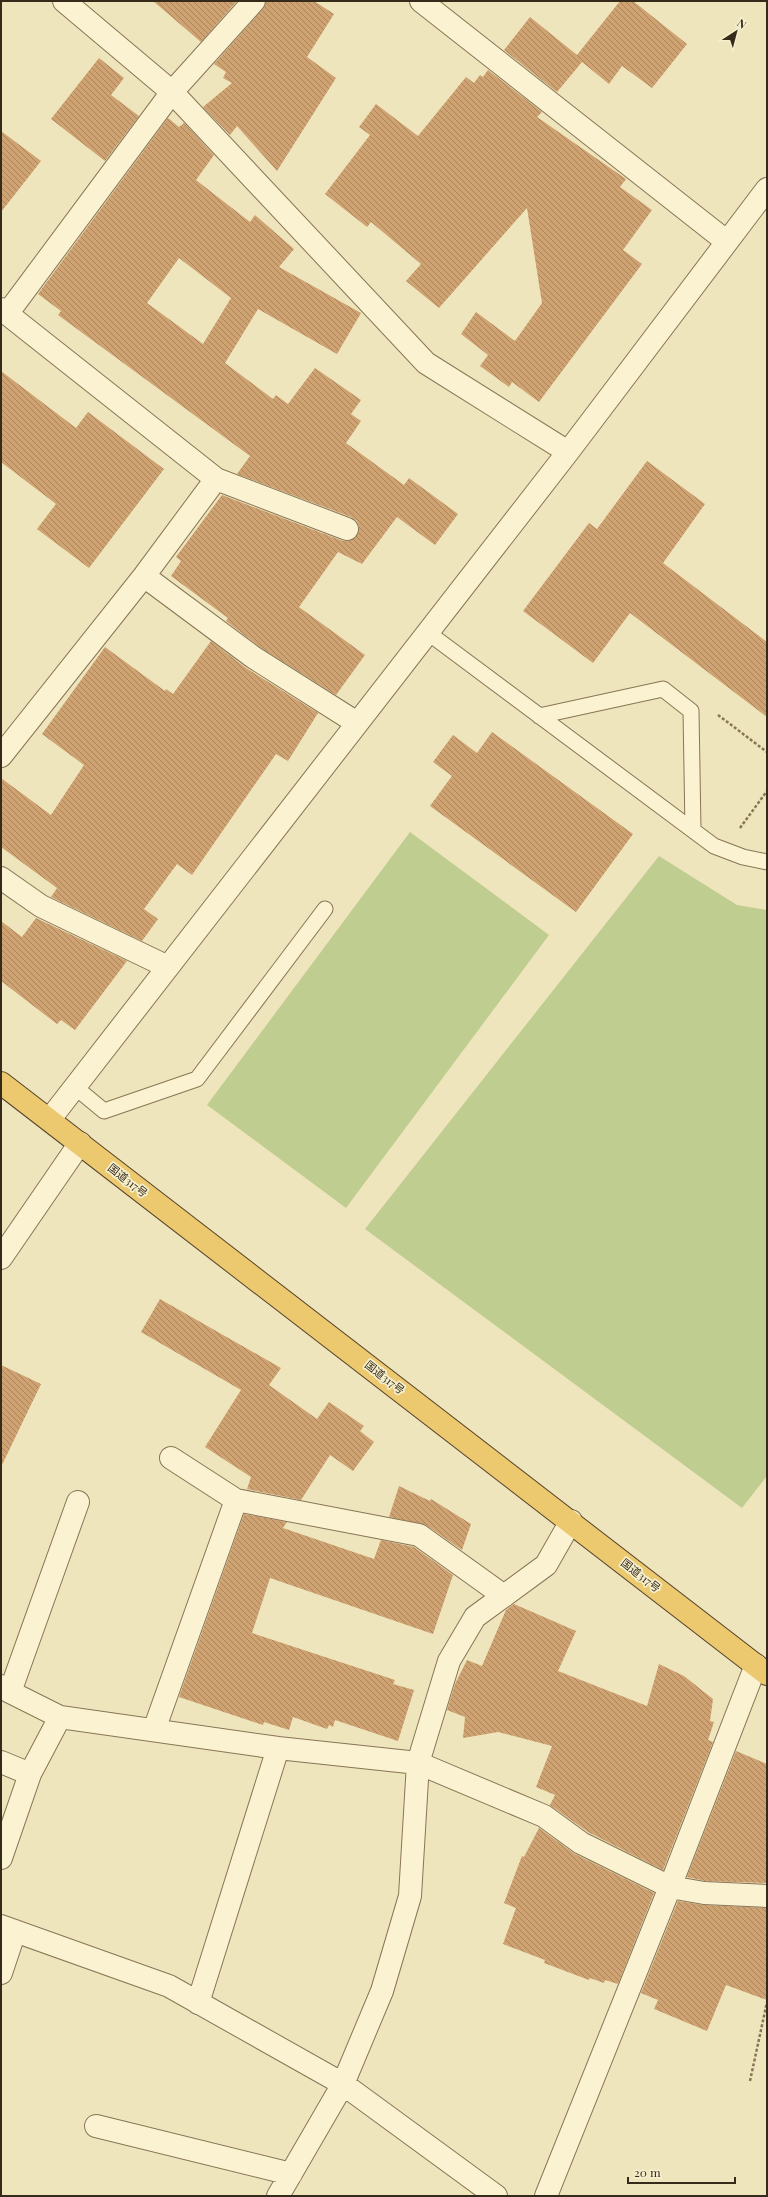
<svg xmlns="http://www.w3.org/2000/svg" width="768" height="2197" font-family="'Playfair Display','Noto Sans JP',serif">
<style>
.garden{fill:#c0cd91}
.building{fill:url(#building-back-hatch);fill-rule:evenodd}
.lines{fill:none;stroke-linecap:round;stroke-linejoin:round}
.service-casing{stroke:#887556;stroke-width:17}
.minor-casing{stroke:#887556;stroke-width:24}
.trunk-casing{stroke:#55432a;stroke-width:24}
.path{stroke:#887556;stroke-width:2.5;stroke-dasharray:3 2;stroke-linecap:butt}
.service{stroke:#faf2d0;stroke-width:15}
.minor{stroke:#faf2d0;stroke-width:22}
.trunk{stroke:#ecc86e;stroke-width:22}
.labels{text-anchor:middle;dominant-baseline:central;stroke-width:3.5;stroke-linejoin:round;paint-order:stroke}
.street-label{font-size:11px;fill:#362b1b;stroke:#f6efcd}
</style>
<defs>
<pattern id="building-back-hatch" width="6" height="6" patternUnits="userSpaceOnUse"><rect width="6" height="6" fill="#cfa271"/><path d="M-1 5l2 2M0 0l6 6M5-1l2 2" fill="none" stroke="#a9845c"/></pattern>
</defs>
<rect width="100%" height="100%" fill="#efe5bd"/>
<!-- garden -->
<path class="garden" d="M 410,832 L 549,935 L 346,1208 L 207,1105 Z
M 659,856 L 737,905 L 767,910 L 767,1476 L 742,1508 L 365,1229 Z"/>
<!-- building -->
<path class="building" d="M 153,1 L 237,1 L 201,42 Z
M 266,1 L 314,1 L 334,14 L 307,57 L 336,78 L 277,171 L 237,126 L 230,135 L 203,107 L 232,83 L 223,78 L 226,72 L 214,64 L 263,9 Z
M 620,1 L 633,1 L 687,44 L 652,88 L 622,66 L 609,84 L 582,62 L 557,92 L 504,50 L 530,17 L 577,55 Z
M 99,58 L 124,78 L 111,95 L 139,116 L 105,161 L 51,119 Z
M 488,70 L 542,112 L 537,117 L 626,179 L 620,187 L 652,210 L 623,250 L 642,264 L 539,402 L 512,382 L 509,387 L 480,366 L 488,355 L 461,334 L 476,312 L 515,341 L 542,303 L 527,208 L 439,308 L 406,281 L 421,264 L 371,222 L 367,227 L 325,194 L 370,135 L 359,127 L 376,104 L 418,136 L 466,77 L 474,83 L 480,75 L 483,77 Z
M 168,118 L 179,127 L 184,123 L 214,155 L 196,180 L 250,222 L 255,215 L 294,249 L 279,267 L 361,313 L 337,354 L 258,309 L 225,363 L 273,399 L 276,395 L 288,404 L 315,368 L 361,400 L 351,414 L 361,421 L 346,443 L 404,485 L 409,478 L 458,514 L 435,545 L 397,517 L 362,564 L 338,552 L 299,607 L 365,655 L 336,695 L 260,647 L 226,621 L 228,618 L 171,576 L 181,561 L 176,557 L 222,495 L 343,541 L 349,541 L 358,534 L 359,527 L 357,521 L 351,517 L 237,474 L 250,456 L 58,315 L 61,311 L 38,294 ZM 179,258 L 231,298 L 203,344 L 147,303 Z
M 1,131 L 41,161 L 1,212 Z
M 1,371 L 76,428 L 88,412 L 164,469 L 89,568 L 37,529 L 56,504 L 1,462 Z
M 647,461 L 705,504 L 663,563 L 767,642 L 767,717 L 630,613 L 593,663 L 523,611 L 589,523 L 597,529 Z
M 211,641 L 246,668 L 318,713 L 288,761 L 276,754 L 192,875 L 177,864 L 144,909 L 158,919 L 142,941 L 51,897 L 57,888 L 1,847 L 1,778 L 51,815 L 84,765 L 42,734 L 105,647 L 165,691 L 166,689 L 173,694 Z
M 492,732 L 633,834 L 576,912 L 430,806 L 452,776 L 433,762 L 453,735 L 477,753 Z
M 36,918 L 127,961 L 75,1030 L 61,1020 L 57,1024 L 1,981 L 1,921 L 22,937 Z
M 160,1299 L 281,1368 L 269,1385 L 317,1419 L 329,1402 L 364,1426 L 360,1431 L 374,1442 L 353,1471 L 330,1455 L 301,1500 L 247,1489 L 251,1477 L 205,1447 L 241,1390 L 141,1332 Z
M 1,1365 L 41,1384 L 1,1467 Z
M 399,1486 L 430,1501 L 431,1499 L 471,1524 L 462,1550 L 426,1525 L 389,1517 Z
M 244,1514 L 287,1522 L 283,1528 L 374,1559 L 381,1540 L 414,1547 L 453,1575 L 433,1634 L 270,1578 L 252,1633 L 395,1680 L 393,1684 L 414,1690 L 398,1741 L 335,1720 L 333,1727 L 329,1725 L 327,1729 L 293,1717 L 289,1730 L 264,1722 L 263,1725 L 179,1697 Z
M 514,1604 L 576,1631 L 558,1671 L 647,1706 L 659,1664 L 684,1676 L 713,1699 L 710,1721 L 714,1722 L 708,1740 L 713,1742 L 663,1870 L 588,1832 L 550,1805 L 555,1795 L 536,1787 L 552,1746 L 498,1732 L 463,1738 L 465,1717 L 447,1710 L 455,1684 L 467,1660 L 482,1666 L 506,1610 Z
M 736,1751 L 767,1764 L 767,1883 L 705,1881 L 687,1877 Z
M 539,1828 L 575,1854 L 654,1893 L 618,1984 L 605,1980 L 604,1983 L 590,1978 L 589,1980 L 544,1963 L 545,1960 L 503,1944 L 516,1908 L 504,1903 L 522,1856 L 524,1857 Z
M 678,1901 L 703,1905 L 767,1908 L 767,2000 L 726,1985 L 707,2031 L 654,2009 L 658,2000 L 641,1993 Z"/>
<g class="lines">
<!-- service casing -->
<g class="service-casing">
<path id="service" d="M 427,632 L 714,846 L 743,857 L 767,862
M 539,716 L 663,689 L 691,711 L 693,830
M 75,1087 L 104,1111 L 197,1079 L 325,909"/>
</g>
<!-- minor casing -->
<g class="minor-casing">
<path id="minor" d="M 64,1 L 172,92 L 426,363 L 568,452
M 421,1 L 726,241
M 1,309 L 216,479 L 347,529
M 7,314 L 172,92 L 254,1
M 144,576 L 253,657 L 357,723
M 1,756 L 144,576 L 216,479
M 1,878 L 41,906 L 168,967
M 50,1119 L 568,452 L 767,189
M 1,1258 L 80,1143
M 171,1458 L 236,1500 L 419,1535 L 504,1596
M 1,1686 L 10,1692 L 60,1717
M 10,1692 L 78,1502
M 154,1730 L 236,1500
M 1,1762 L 30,1774 L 1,1858
M 30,1774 L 60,1717 L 278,1748 L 418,1763 L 544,1816 L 581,1843 L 670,1887 L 704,1893 L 767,1896
M 1,1926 L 169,1986 L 343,2084 L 278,2196
M 1,1973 L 15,1931
M 198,2003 L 278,1748
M 96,2126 L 291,2174
M 496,2196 L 343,2084 L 382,1991 L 410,1896 L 418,1763 L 449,1661 L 475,1617 L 546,1565 L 571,1521
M 546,2196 L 670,1887 L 756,1665"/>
</g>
<!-- trunk casing -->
<g class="trunk-casing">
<path id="trunk" d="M 1,1083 L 767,1674"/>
</g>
<!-- path -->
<path class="path" d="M 718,715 L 767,752
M 740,828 L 767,791
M 750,2081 L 767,2002"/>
<!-- service -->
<use href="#service" class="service"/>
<!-- minor -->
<use href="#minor" class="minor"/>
<!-- trunk -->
<use href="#trunk" class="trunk"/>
</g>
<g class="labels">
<!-- street labels -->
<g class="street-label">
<text transform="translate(128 1180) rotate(38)">国道317号</text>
<text transform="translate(385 1377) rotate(38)">国道317号</text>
<text transform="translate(641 1575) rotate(38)">国道317号</text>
</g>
</g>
<!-- border -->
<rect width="768" height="2197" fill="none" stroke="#362b1b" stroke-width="4"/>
<!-- north arrow -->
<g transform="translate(736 32) rotate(36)" stroke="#f6efcd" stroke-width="3" paint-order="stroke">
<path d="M0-3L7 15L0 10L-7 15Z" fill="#362b1b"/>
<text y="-6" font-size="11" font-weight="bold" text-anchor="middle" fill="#362b1b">N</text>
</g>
<!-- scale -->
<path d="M628 2177v6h107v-6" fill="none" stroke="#362b1b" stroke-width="2"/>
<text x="634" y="2177" font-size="12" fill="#362b1b" stroke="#f6efcd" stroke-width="3" paint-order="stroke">20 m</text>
</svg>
